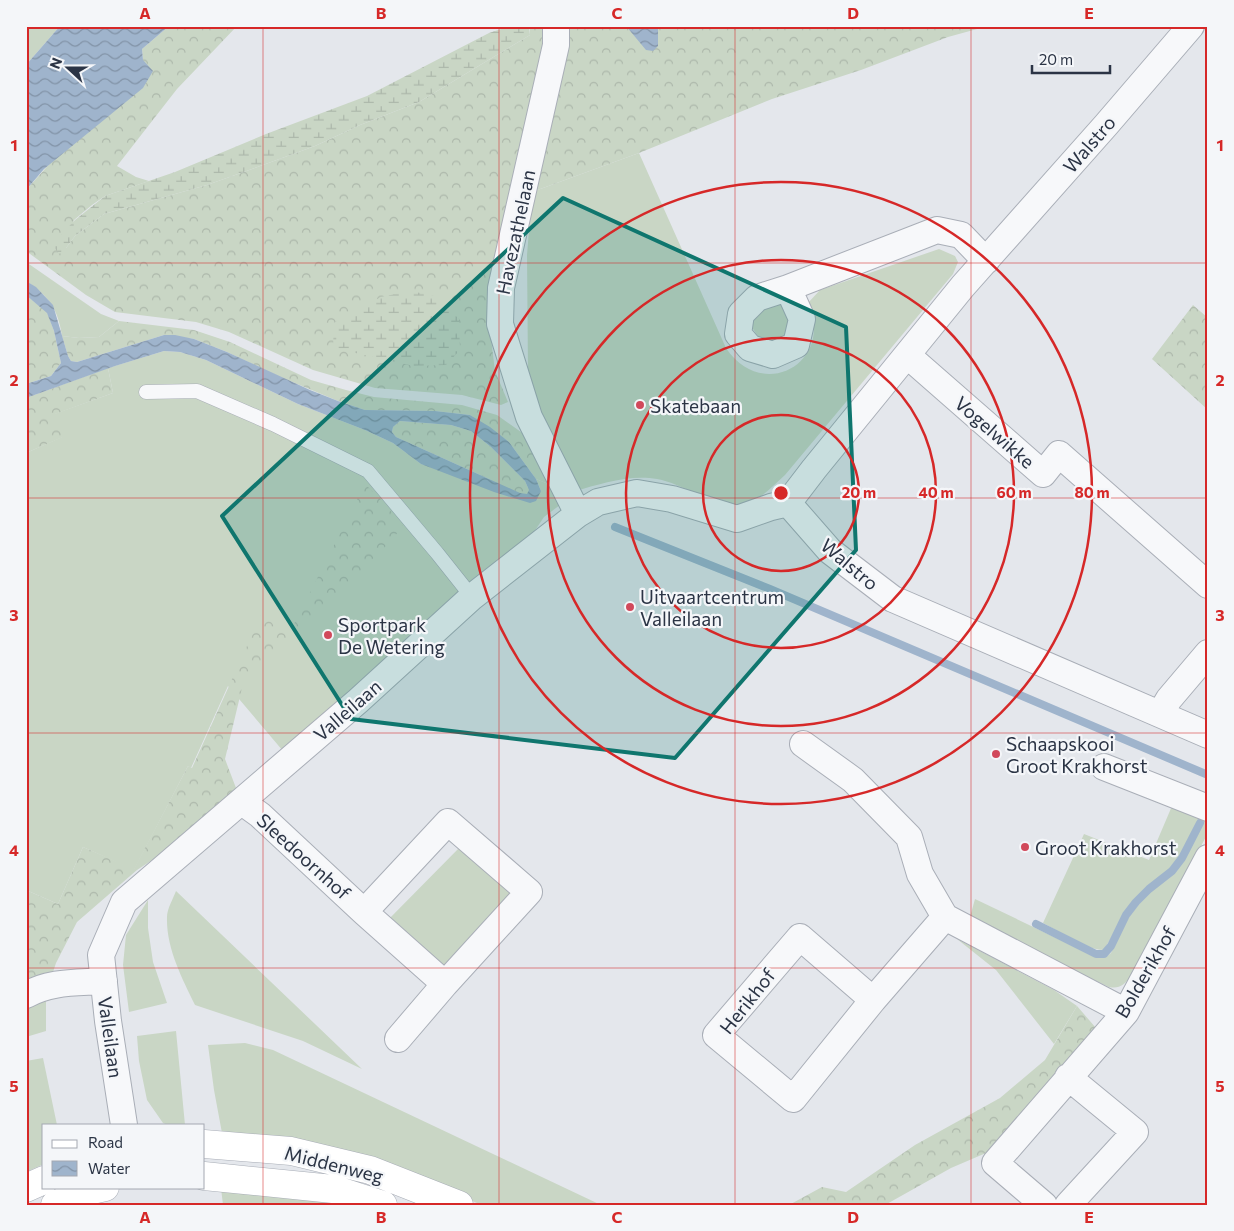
<svg xmlns="http://www.w3.org/2000/svg" width="1234" height="1231" font-family="Commissioner,sans-serif">
<style>
.grass{fill:#c9d6c5}
.forest{fill:url(#forest-crowns)}
.wetland{fill:url(#wetland-marsh)}
.water{fill:url(#water-waves);fill-rule:evenodd}
.lines{fill:none;stroke-linecap:round;stroke-linejoin:round}
.stream{stroke:#9fb4cc;stroke-width:8}
.lane-casing{stroke:#a9aeb7;stroke-width:15}
.street-casing{stroke:#a9aeb7;stroke-width:28}
.secondary-casing{stroke:#a9aeb7;stroke-width:29}
.lane{stroke:#f7f8fa;stroke-width:14}
.street{stroke:#f7f8fa;stroke-width:26}
.secondary{stroke:#fff;stroke-width:28}
.marked{fill:#0f766e;fill-opacity:0.2;stroke:#0f766e;stroke-width:4;stroke-linejoin:round}
.grid{fill:none;stroke:#d62828;stroke-width:1;stroke-opacity:0.55}
.ring{fill:none;stroke:#d62828;stroke-width:2.5}
.poi-dot{fill:#d1495b;stroke:#f4f6f9;stroke-width:2}
.labels{text-anchor:middle;dominant-baseline:central;stroke-width:4.5;stroke-linejoin:round;paint-order:stroke}
.street-label{font-size:19px;fill:#2b3445;stroke:#f4f6f9}
.poi-label{font-size:19px;fill:#2b3445;stroke:#f4f6f9;text-anchor:start}
.centre{fill:#d62828;stroke:#f4f6f9;stroke-width:2.5}
.ring-label{font-size:15px;text-anchor:middle;font-weight:bold;fill:#d62828;stroke:#f4f6f9;stroke-width:4.5;stroke-linejoin:round;paint-order:stroke}
.neatline{fill:none;stroke:#d62828;stroke-width:2}
.grid-label{font-size:16px;text-anchor:middle;font-weight:bold;fill:#d62828}
</style>
<defs>
<pattern id="forest-crowns" width="20" height="18" patternUnits="userSpaceOnUse" patternTransform="scale(1.25)"><rect width="20" height="18" fill="#c9d6c5"/><path d="M2 6a3 3 0 1 1 6 0M12 15a3 3 0 1 1 6 0" fill="none" stroke="#adb8ab"/></pattern>
<pattern id="wetland-marsh" width="20" height="14" patternUnits="userSpaceOnUse" patternTransform="scale(1.25)"><rect width="20" height="14" fill="#c9d6c5"/><path d="M1 5h8M5 5V1M11 12h8M15 12V8" fill="none" stroke="#adb8ab"/></pattern>
<pattern id="water-waves" width="16" height="10" patternUnits="userSpaceOnUse" patternTransform="scale(1.25)"><rect width="16" height="10" fill="#9fb4cc"/><path d="M0 5q4-4 8 0t8 0" fill="none" stroke="#8293a7"/></pattern>
</defs>
<rect width="100%" height="100%" fill="#e4e7ec"/>
<!-- grass -->
<path class="grass" d="M 26,26 L 60,26 L 26,65 Z
M 639,153 L 726,348 C 763,403 835,362 808,303 L 820,290 L 939,249 L 955,256 L 958,262 L 953,274 L 785,475 C 776,483 766,494 755,500 C 722,515 689,485 657,479 C 630,474 600,484 575,491 L 544,438 L 528,374 L 527,255 L 532,192 Z
M 26,262 L 101,314 L 119,321 L 99,337 L 79,338 L 62,336 C 58,309 49,296 26,281 Z
M 780,304 L 785,306 L 792,316 L 786,337 L 772,342 L 760,338 L 757,335 L 753,329 L 752,321 L 758,308 Z
M 164,351 L 180,352 L 206,360 L 298,404 L 365,430 L 393,443 L 421,464 L 541,491 L 536,479 L 561,489 L 560,505 L 544,517 L 534,532 L 474,578 L 283,751 L 228,686 L 191,768 L 188,766 L 134,870 L 83,847 L 58,904 L 26,890 L 26,453 L 62,437 L 54,414 L 113,393 L 108,368 Z
M 1172,806 L 1200,816 L 1180,855 L 1170,868 L 1136,898 L 1128,908 L 1104,950 C 1083,949 1061,932 1043,923 L 1084,834 L 1149,860 Z
M 1205,817 L 1208,818 L 1208,833 L 1131,976 C 1124,985 1120,989 1109,987 L 977,924 L 970,917 L 975,899 L 1094,956 L 1101,958 L 1106,957 L 1111,953 L 1120,931 L 1131,914 L 1150,891 L 1174,872 L 1184,859 Z
M 460,847 L 514,894 L 442,971 L 386,922 Z
M 176,891 L 362,1069 L 303,1041 L 195,1005 C 182,978 166,948 167,917 C 167,909 173,899 176,891 Z
M 148,900 L 148,928 L 153,962 L 167,1003 L 129,1012 L 123,965 L 126,935 Z
M 957,939 L 1054,990 L 1077,1006 L 1054,1044 L 996,970 Z
M 46,997 L 46,1031 L 26,1037 L 26,1005 Z
M 176,1031 L 185,1125 L 168,1125 L 163,1123 L 147,1100 L 139,1061 L 137,1036 Z
M 245,1043 L 273,1050 L 601,1205 L 482,1205 L 450,1192 L 222,1133 L 214,1090 L 208,1045 Z
M 43,1058 L 57,1125 L 44,1125 L 44,1164 L 26,1172 L 26,1061 Z
M 221,1188 L 348,1205 L 223,1205 Z"/>
<!-- forest -->
<path class="forest" d="M 169,26 L 237,26 L 177,89 L 117,166 L 136,177 L 149,181 L 105,196 L 92,205 L 74,220 L 66,248 L 75,236 L 104,214 L 207,185 L 252,169 L 315,146 L 360,125 L 419,102 L 530,35 L 530,27 L 544,26 L 544,41 L 534,93 L 516,160 L 489,322 L 495,371 L 508,402 L 501,405 L 462,395 L 375,388 L 313,370 L 229,332 L 196,322 L 115,312 L 86,295 L 26,251 L 26,190 L 143,60 L 142,49 Z
M 564,26 L 626,26 L 631,32 L 658,46 L 658,26 L 988,26 L 948,37 L 861,70 L 772,99 L 639,153 L 532,192 Z
M 26,295 L 47,312 L 54,331 L 61,363 L 51,376 L 26,384 Z
M 1193,305 L 1208,318 L 1208,410 L 1152,359 Z
M 119,321 L 194,330 L 230,342 L 311,380 L 346,390 L 374,397 L 462,405 L 497,415 L 521,432 L 556,475 L 561,489 L 536,479 L 509,442 L 470,415 L 435,411 L 365,410 L 338,401 L 278,376 L 227,352 L 194,339 L 164,335 L 77,362 L 71,361 L 68,356 L 62,336 L 79,338 L 99,337 Z
M 108,368 L 113,393 L 55,414 L 63,437 L 26,453 L 26,398 Z
M 400,421 L 451,425 L 471,431 L 491,447 L 525,481 L 529,490 L 527,494 L 520,493 L 396,437 L 392,432 L 393,427 Z
M 365,484 L 385,504 L 403,526 L 390,542 L 242,688 L 225,759 L 236,788 L 172,847 L 137,870 L 77,922 L 56,963 L 52,975 L 26,981 L 26,890 L 58,904 L 83,847 L 134,869 L 188,766 L 192,768 L 261,615 L 292,628 Z
M 1077,1006 L 1096,1028 L 993,1150 L 951,1168 L 885,1205 L 789,1205 L 822,1187 L 846,1192 L 915,1145 L 1000,1098 L 1045,1060 Z"/>
<!-- wetland -->
<path class="wetland" d="M 510,26 L 529,26 L 530,35 L 419,102 L 360,125 L 315,146 L 252,169 L 207,185 L 104,214 L 75,236 L 66,248 L 59,254 L 54,247 L 55,241 L 75,220 L 105,196 L 175,172 L 266,134 L 367,96 L 489,33 Z
M 410,291 L 436,296 L 459,319 L 460,350 L 446,365 L 414,366 L 333,348 L 334,323 L 381,297 Z"/>
<!-- water -->
<path class="water" d="M 60,26 L 169,26 L 142,49 L 143,60 L 153,71 L 143,88 L 44,169 L 26,190 L 26,65 Z
M 626,26 L 658,26 L 658,46 L 653,51 L 646,50 Z
M 26,281 L 36,287 L 53,305 L 68,356 L 71,361 L 77,362 L 164,335 L 175,335 L 194,339 L 227,352 L 310,390 L 338,401 L 365,410 L 435,411 L 470,415 L 490,427 L 509,442 L 536,479 L 541,491 L 536,501 L 530,503 L 494,492 L 421,464 L 393,443 L 365,430 L 298,404 L 206,360 L 180,352 L 164,351 L 115,366 L 26,398 L 26,384 L 51,376 L 61,363 L 54,331 L 47,313 L 26,295 ZM 400,421 L 451,425 L 471,431 L 491,447 L 525,481 L 529,490 L 527,494 L 520,493 L 396,437 L 392,432 L 393,427 Z"/>
<g class="lines">
<!-- stream -->
<path class="stream" d="M 615,527 L 770,589 L 1208,775
M 1036,924 L 1096,954 L 1104,954 L 1111,946 L 1126,915 L 1136,902 L 1149,889 L 1172,871 L 1182,858 L 1200,823"/>
<!-- lane casing -->
<g class="lane-casing">
<path id="lane" d="M 146,392 L 197,391 L 273,424 L 368,471 L 437,553 L 472,597"/>
</g>
<!-- street casing -->
<g class="street-casing">
<path id="street" d="M 556,26 L 556,45 L 501,288 L 500,324 L 529,417 L 578,514
M 1191,26 L 1106,125 L 963,286 L 814,469 L 788,503 L 830,551 L 893,599 L 1208,735
M 788,288 L 757,298 L 741,314 L 738,334 L 750,348 L 773,355 L 796,345 L 802,319 L 788,288 L 937,230 L 961,235 L 986,261
M 915,362 L 1043,474 L 1059,454 L 1208,585
M 1160,714 L 1169,699 L 1208,653
M 803,744 L 853,780 L 909,837 L 920,874 L 945,917
M 1104,767 L 1208,808
M 242,802 L 260,815 L 364,912 L 445,984 L 529,892 L 448,822 L 364,912
M 26,995 C 50,981 77,983 104,981
M 873,1000 L 800,937 L 716,1035 L 793,1099 L 873,1000 L 945,917 L 1126,1012
M 398,1039 L 445,984
M 124,1125 L 108,1021 L 101,955 L 124,902 L 358,701 L 472,597 L 578,514 L 598,502 L 637,493 L 672,499 L 737,519 L 771,507 L 788,503
M 1044,1205 L 995,1163 L 1126,1012 L 1208,858
M 1068,1205 L 1135,1132 L 1068,1077"/>
</g>
<!-- secondary casing -->
<g class="secondary-casing">
<path id="secondary" d="M 204,1144 L 291,1151 L 370,1170 L 459,1205
M 204,1176 L 333,1189 L 383,1205
M 26,1188 L 44,1180
M 55,1205 L 83,1192 L 105,1187"/>
</g>
<!-- lane -->
<use href="#lane" class="lane"/>
<!-- street -->
<use href="#street" class="street"/>
<!-- secondary -->
<use href="#secondary" class="secondary"/>
</g>
<!-- marked area -->
<path class="marked" d="M 563,198 L 846,327 L 856,550 L 675,758 L 351,719 L 222,516 Z"/>
<!-- grid -->
<path class="grid" d="M 263,26 L 263,1205M 499,26 L 499,1205M 735,26 L 735,1205M 971,26 L 971,1205M 26,263 L 1208,263M 26,498 L 1208,498M 26,733 L 1208,733M 26,968 L 1208,968"/>
<!-- distance rings -->
<g class="ring">
<circle cx="781" cy="493" r="78"/>
<circle cx="781" cy="493" r="155"/>
<circle cx="781" cy="493" r="233"/>
<circle cx="781" cy="493" r="311"/>
</g>
<!-- markers -->
<g class="poi-dot">
<circle cx="640" cy="405" r="5"/>
<circle cx="630" cy="607" r="5"/>
<circle cx="328" cy="635" r="5"/>
<circle cx="996" cy="754" r="5"/>
<circle cx="1025" cy="847" r="5"/>
</g>
<g class="labels">
<!-- street labels -->
<g class="street-label">
<text transform="translate(1089 144) rotate(-49)">Walstro</text>
<text transform="translate(515 232) rotate(-78)">Havezathelaan</text>
<text transform="translate(995 432) rotate(41)">Vogelwikke</text>
<text transform="translate(850 564) rotate(40)">Walstro</text>
<text transform="translate(347 710) rotate(-41)">Valleilaan</text>
<text transform="translate(304 856) rotate(42)">Sleedoornhof</text>
<text transform="translate(1145 972) rotate(-60)">Bolderikhof</text>
<text transform="translate(747 1001) rotate(-52)">Herikhof</text>
<text transform="translate(111 1037) rotate(82)">Valleilaan</text>
<text transform="translate(334 1164) rotate(14)">Middenweg</text>
</g>
<!-- poi labels -->
<g class="poi-label">
<text x="650" y="405">Skatebaan</text>
<text x="640" y="596">Uitvaartcentrum<tspan x="640" dy="22">Valleilaan</tspan></text>
<text x="338" y="624">Sportpark<tspan x="338" dy="22">De Wetering</tspan></text>
<text x="1006" y="743">Schaapskooi<tspan x="1006" dy="22">Groot Krakhorst</tspan></text>
<text x="1035" y="847">Groot Krakhorst</text>
</g>
</g>
<circle cx="781" cy="493" r="8" class="centre"/>
<g class="ring-label">
<text x="859" y="498">20 m</text>
<text x="936" y="498">40 m</text>
<text x="1014" y="498">60 m</text>
<text x="1092" y="498">80 m</text>
</g>
<!-- border -->
<rect width="1234" height="1231" fill="none" stroke="#f4f6f9" stroke-width="55"/>
<!-- legend -->
<rect x="42" y="1124" width="162" height="65" fill="#f4f6f9" stroke="#a4a8b1"/>
<rect x="52" y="1140" width="25" height="8" fill="#ffffff" stroke="#a4a8b1"/>
<text x="88" y="1148" font-size="15" fill="#2b3445">Road</text>
<rect x="52" y="1161" width="25" height="15" fill="url(#water-waves)" stroke="#a4a8b1"/>
<text x="88" y="1174" font-size="15" fill="#2b3445">Water</text>
<!-- north arrow -->
<g transform="translate(68 68) rotate(291)" stroke="#f4f6f9" stroke-width="4" paint-order="stroke">
<path d="M0-4L9 19L0 12L-9 19Z" fill="#2b3445"/>
<text y="-8" font-size="14" font-weight="bold" text-anchor="middle" fill="#2b3445">N</text>
</g>
<!-- scale -->
<path d="M1032 65v8h78v-8" fill="none" stroke="#2b3445" stroke-width="2.5"/>
<text x="1039" y="65" font-size="15" fill="#2b3445" stroke="#f4f6f9" stroke-width="4" paint-order="stroke">20 m</text>
<rect x="28" y="28" width="1178" height="1176" class="neatline"/>
<g class="grid-label">
<text x="145" y="19">A</text>
<text x="381" y="19">B</text>
<text x="617" y="19">C</text>
<text x="853" y="19">D</text>
<text x="1089" y="19">E</text>
<text x="14" y="151">1</text>
<text x="1220" y="151">1</text>
<text x="14" y="386">2</text>
<text x="1220" y="386">2</text>
<text x="14" y="621">3</text>
<text x="1220" y="621">3</text>
<text x="14" y="856">4</text>
<text x="1220" y="856">4</text>
<text x="14" y="1092">5</text>
<text x="1220" y="1092">5</text>
<text x="145" y="1223">A</text>
<text x="381" y="1223">B</text>
<text x="617" y="1223">C</text>
<text x="853" y="1223">D</text>
<text x="1089" y="1223">E</text>
</g>
</svg>
